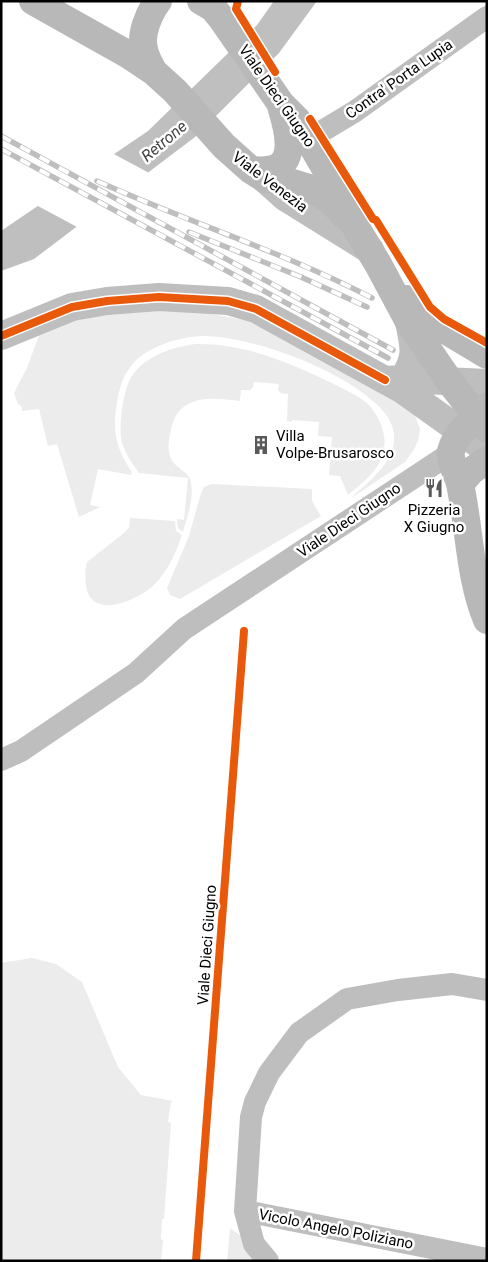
<svg xmlns="http://www.w3.org/2000/svg" width="488" height="1262" font-family="Roboto,sans-serif">
<style>
.green{fill:#ececec}
.water{fill:#bfbfbf}
.pier{fill:#fff}
.lines{fill:none;stroke-linecap:round;stroke-linejoin:round}
.minor{stroke:#bebebe;stroke-width:22}
.tertiary{stroke:#bebebe;stroke-width:28}
.secondary{stroke:#b8b8b8;stroke-width:28}
.rail-casing{stroke:#bebebe;stroke-width:5.5}
.rail{stroke:#fff;stroke-width:4;stroke-dasharray:11;stroke-linecap:butt}
.cycleway-casing{stroke:#fff;stroke-width:11}
.cycleway{stroke:#e8590c;stroke-width:8}
.labels{text-anchor:middle;dominant-baseline:central;stroke-width:5;stroke-linejoin:round;paint-order:stroke}
.street-label{font-size:15px;fill:#000;stroke:#fff}
.poi-label{font-size:15px;fill:#000;stroke:#fff;text-anchor:start}
.water-label{font-size:16px;font-style:italic;fill:#444;stroke:#fff}
</style>
<rect width="100%" height="100%" fill="#fff"/>
<!-- green -->
<path class="green" d="M 186,309 L 249,321 L 379,389 L 411,410 L 415,416 L 420,429 L 418,441 L 413,451 L 405,462 L 350,499 C 366,484 394,463 394,440 C 395,430 390,419 384,412 C 351,373 254,336 203,336 C 178,337 143,347 129,369 C 123,377 120,387 118,397 C 112,429 114,445 132,472 L 131,475 L 98,469 L 90,505 L 100,507 L 79,517 L 57,444 L 48,446 L 39,409 L 22,411 L 22,407 L 18,404 L 14,393 L 27,368 L 42,327 L 75,313 Z
M 196,344 C 244,343 291,363 334,384 C 345,390 357,395 367,403 C 378,414 387,433 384,448 C 381,470 363,482 348,495 L 340,476 L 329,475 L 332,437 L 318,436 L 319,422 L 292,420 L 292,422 L 287,421 L 288,394 L 281,393 L 278,390 L 279,384 L 254,382 L 253,387 L 250,390 L 241,390 L 240,401 C 211,397 178,394 171,430 C 169,438 167,448 170,456 C 173,468 190,471 191,483 C 194,499 187,517 183,532 C 177,529 177,525 177,519 L 184,520 L 188,478 L 139,473 C 132,464 126,454 122,443 C 118,428 123,388 132,376 C 146,355 173,347 196,344 Z
M 212,484 L 312,489 L 312,501 L 321,516 L 180,599 L 170,595 L 167,588 L 189,536 L 201,493 L 204,487 Z
M 130,518 L 175,521 L 176,531 L 182,535 C 176,553 168,571 154,585 C 137,601 91,621 86,585 C 85,577 85,569 87,562 L 124,533 L 129,528 Z
M 32,958 L 56,964 L 82,982 L 118,1067 L 141,1095 L 173,1101 L 171,1102 L 168,1122 L 171,1123 L 164,1219 L 162,1219 L 161,1239 L 163,1240 L 161,1261 L 1,1261 L 1,963 Z
M 230,1228 L 241,1236 L 254,1261 L 227,1261 Z"/>
<!-- water -->
<path class="water" d="M 274,1 L 317,1 L 279,53 L 195,137 L 34,259 L 1,271 L 1,231 L 148,131 L 257,25 Z"/>
<!-- pier -->
<path class="pier" d="M 112,153 L 151,174 L 79,228 L 36,205 Z"/>
<g class="lines">
<!-- minor -->
<path class="minor" d="M 309,139 L 354,112 L 487,17
M 1,760 L 21,751 L 136,673 L 184,629 L 451,453
M 245,1211 L 487,1259
M 268,1261 L 254,1244 L 245,1211 L 251,1117 L 255,1102 L 269,1073 L 299,1033 L 347,999 L 398,990 L 452,984 L 487,990"/>
<!-- tertiary -->
<path class="tertiary" d="M 265,179 L 285,197 L 370,250
M 1,336 L 72,307 L 107,301 L 159,297 L 228,301 L 256,309 L 403,390 L 487,450
M 403,379 C 418,356 414,347 409,322
M 385,380 L 403,379 L 487,383"/>
<!-- secondary -->
<path class="secondary" d="M 33,1 L 129,55 L 153,71 L 175,91 L 224,146 L 251,170 L 265,179 L 289,182 L 312,189 L 330,200 L 345,216
M 201,1 L 213,8 L 222,19 L 281,104 L 297,120 L 348,207 L 355,226 L 378,264 L 409,322 L 450,382 L 487,429
M 153,71 C 150,64 145,57 144,49 C 140,34 149,13 158,1
M 251,170 C 256,170 262,171 267,170 C 300,167 287,126 281,106
M 407,299 L 422,316 L 487,355
M 487,407 C 474,418 455,434 451,451 C 449,461 458,475 460,484 C 470,530 469,576 487,620
M 460,484 L 471,471 L 487,460"/>
<!-- rail casing -->
<g class="rail-casing">
<path id="rail" d="M 1,136 L 393,350
M 1,149 L 388,358
M 97,181 C 188,222 283,252 372,298
M 189,232 L 301,277 L 367,307"/>
</g>
<!-- rail -->
<use href="#rail" class="rail"/>
<!-- cycleway casing -->
<g class="cycleway-casing">
<path id="cycleway" d="M 238,1 L 236,9 L 275,72
M 310,119 L 373,219 L 376,220 L 430,307 L 444,319 L 487,343
M 1,336 L 72,307 L 107,301 L 159,297 L 228,301 L 256,309 L 385,380
M 196,1261 L 244,631"/>
</g>
<!-- cycleway -->
<use href="#cycleway" class="cycleway"/>
</g>
<!-- icons -->
<defs>
<g id="building-bare" transform="scale(1.5)"><path d="M-4-6H4V6H1V3H-1V6H-4ZM-2.5-4.3h1.7v1.8h-1.7ZM.8-4.3h1.7v1.8H.8ZM-2.5-1h1.7V.8h-1.7ZM.8-1h1.7V.8H.8Z" fill="#595959" stroke="#fff" stroke-width="2.5" paint-order="stroke"/></g>
<g id="restaurant-bare" transform="scale(1.5)"><path d="M-5-6h1v4h1v-4h1v4h1v-4h1v5L-1.5 .5V6h-2V.5L-5-1ZM5-6V6H3V1.5H1.5Q1.5-4 5-6Z" fill="#595959" stroke="#fff" stroke-width="2.5" paint-order="stroke"/></g>
</defs>
<g fill-rule="evenodd">
<use href="#building-bare" x="261" y="445"/>
<use href="#restaurant-bare" x="434" y="488"/>
</g>
<g class="labels">
<!-- street labels -->
<g class="street-label">
<text transform="translate(399 79) rotate(-35)">Contra' Porta Lupia</text>
<text transform="translate(277 96) rotate(55)">Viale Dieci Giugno</text>
<text transform="translate(270 182) rotate(37)">Viale Venezia</text>
<text transform="translate(349 520) rotate(-34)">Viale Dieci Giugno</text>
<text transform="translate(207 945) rotate(-86)">Viale Dieci Giugno</text>
<text transform="translate(336 1229) rotate(11)">Vicolo Angelo Poliziano</text>
</g>
<!-- poi labels -->
<g class="poi-label">
<text x="276" y="436">Villa<tspan x="276" dy="17">Volpe-Brusarosco</tspan></text>
<text x="434" y="510" text-anchor="middle">Pizzeria<tspan x="434" dy="17">X Giugno</tspan></text>
</g>
<!-- water labels -->
<g class="water-label">
<text transform="translate(164 141) rotate(-40)">Retrone</text>
</g>
</g>
<!-- border -->
<rect width="488" height="1262" fill="none" stroke="#000000" stroke-width="5"/>
</svg>
